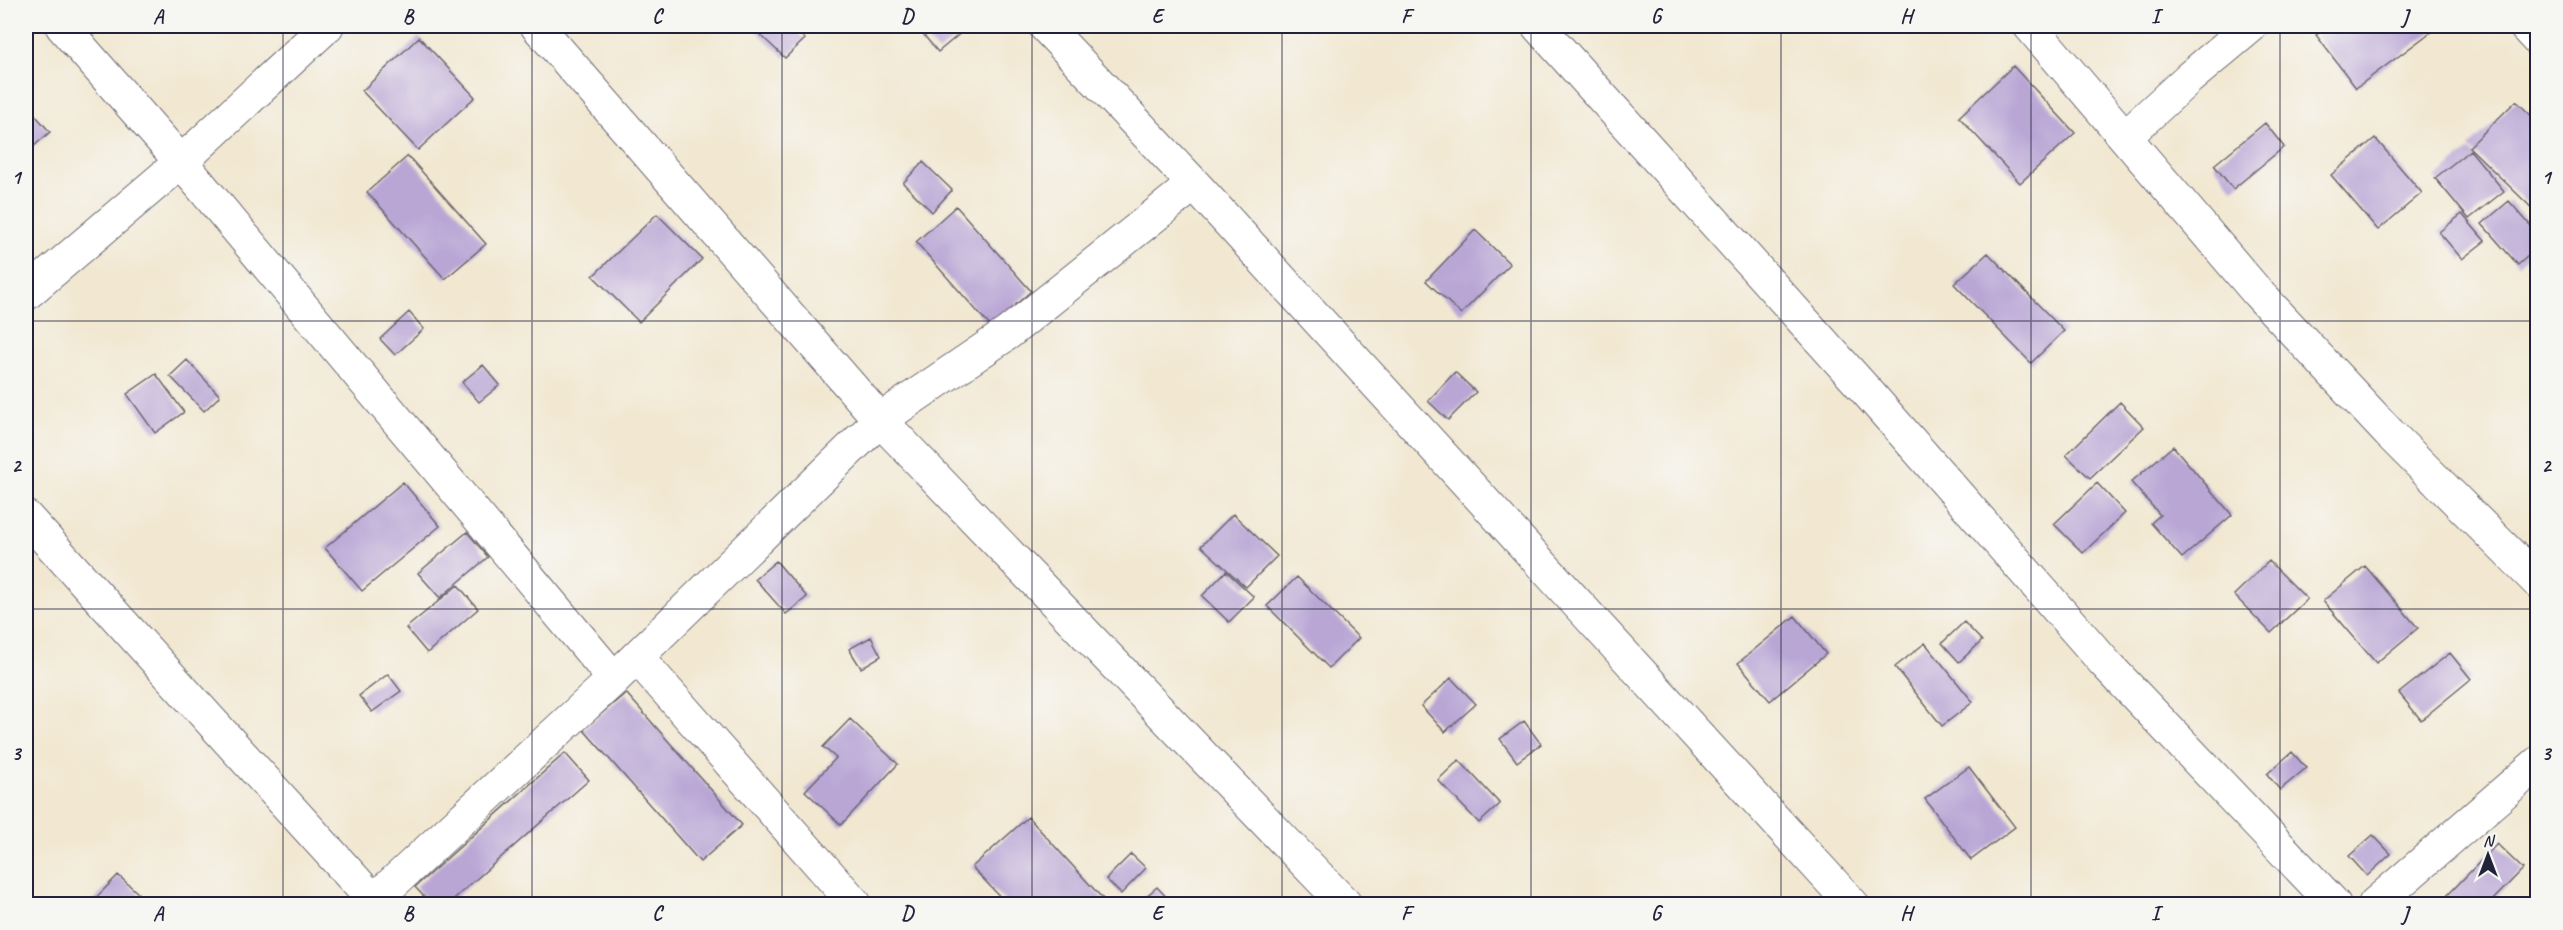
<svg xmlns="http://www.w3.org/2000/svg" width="2563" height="930" font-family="Caveat,sans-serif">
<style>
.building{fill:#b9a6d5}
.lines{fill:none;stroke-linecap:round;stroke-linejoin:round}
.minor-casing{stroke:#6b6770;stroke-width:35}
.minor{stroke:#fff;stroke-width:33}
.grid{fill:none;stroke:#22223b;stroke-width:1.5;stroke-opacity:0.55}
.neatline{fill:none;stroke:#22223b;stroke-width:2}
.grid-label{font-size:20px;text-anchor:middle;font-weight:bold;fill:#22223b}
</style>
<rect width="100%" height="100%" fill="#f6f6f2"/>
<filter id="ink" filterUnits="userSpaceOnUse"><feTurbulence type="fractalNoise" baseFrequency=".0167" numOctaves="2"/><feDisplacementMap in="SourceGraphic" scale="12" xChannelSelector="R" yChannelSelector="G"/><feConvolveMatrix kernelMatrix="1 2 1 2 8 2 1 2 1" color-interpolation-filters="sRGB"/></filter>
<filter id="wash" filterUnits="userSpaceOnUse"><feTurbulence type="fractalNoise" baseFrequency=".008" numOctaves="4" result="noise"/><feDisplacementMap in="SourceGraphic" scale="24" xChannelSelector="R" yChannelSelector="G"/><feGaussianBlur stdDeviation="1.35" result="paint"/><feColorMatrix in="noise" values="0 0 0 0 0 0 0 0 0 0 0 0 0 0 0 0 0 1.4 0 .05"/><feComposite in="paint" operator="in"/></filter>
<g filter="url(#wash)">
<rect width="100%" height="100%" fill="#f2e8d2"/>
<g id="blocks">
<!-- building -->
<path class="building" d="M 751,26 L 791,26 L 805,39 L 785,58 Z
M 916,26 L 969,26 L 938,52 Z
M 2329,26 L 2439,26 L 2356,88 L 2316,35 Z
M 419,37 L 475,97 L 418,150 L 362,91 Z
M 2013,66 L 2075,133 L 2020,183 L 1959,117 Z
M 2516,101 L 2538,122 L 2538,214 L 2469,147 Z
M 29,108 L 50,132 L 26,153 L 26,111 Z
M 2265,123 L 2284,147 L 2233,189 L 2214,165 Z
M 2375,138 L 2422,193 L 2378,230 L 2331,175 Z
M 2470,150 L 2504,191 L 2469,219 L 2435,178 Z
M 408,156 L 486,244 L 445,279 L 367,192 Z
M 923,162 L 952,190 L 932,212 L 903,183 Z
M 2509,201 L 2538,234 L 2538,247 L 2518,265 L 2482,224 Z
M 956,206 L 1031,291 L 991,327 L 916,242 Z
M 657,214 L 702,259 L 639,322 L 593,276 Z
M 2462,214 L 2485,241 L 2462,259 L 2439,232 Z
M 1475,230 L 1510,264 L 1461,314 L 1426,281 Z
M 1988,253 L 2064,331 L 2031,363 L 1954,284 Z
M 409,312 L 424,329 L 395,355 L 380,339 Z
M 187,360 L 220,396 L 204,411 L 170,376 Z
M 483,365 L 500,385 L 479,402 L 462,382 Z
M 1455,372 L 1476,392 L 1448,420 L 1428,401 Z
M 156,374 L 184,412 L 155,433 L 127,394 Z
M 2120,402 L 2144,427 L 2090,478 L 2066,455 Z
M 2173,446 L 2232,515 L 2182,558 L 2151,523 L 2160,515 L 2131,482 Z
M 403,482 L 440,526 L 362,591 L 325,548 Z
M 2097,483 L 2125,513 L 2083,553 L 2054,524 Z
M 1233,514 L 1277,556 L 1246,587 L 1201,546 Z
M 467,532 L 488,557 L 440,598 L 418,573 Z
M 776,561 L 807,597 L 786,614 L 755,579 Z
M 2269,561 L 2307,599 L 2271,633 L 2234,595 Z
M 2365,566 L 2418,628 L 2376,663 L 2323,601 Z
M 1226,571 L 1254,597 L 1229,622 L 1202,596 Z
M 1297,577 L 1359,638 L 1329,668 L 1267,606 Z
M 458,585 L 478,609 L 427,653 L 406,628 Z
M 1795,616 L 1826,654 L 1770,701 L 1738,663 Z
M 1964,622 L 1982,641 L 1959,662 L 1942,643 Z
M 871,637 L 881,656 L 861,668 L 849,649 Z
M 1925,643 L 1973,702 L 1942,726 L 1895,667 Z
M 2450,653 L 2471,679 L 2421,720 L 2399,693 Z
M 388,674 L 401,691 L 372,712 L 359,696 Z
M 1451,678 L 1476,704 L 1445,732 L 1421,706 Z
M 626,693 L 742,825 L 700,862 L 583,729 Z
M 850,719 L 898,764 L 841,825 L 805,791 L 836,758 L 823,747 Z
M 1524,721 L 1541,744 L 1517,762 L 1500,739 Z
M 2292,752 L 2306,768 L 2280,790 L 2267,774 Z
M 565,753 L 589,780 L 448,904 L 431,904 L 415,887 Z
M 1459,760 L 1500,804 L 1479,823 L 1438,780 Z
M 1969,767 L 2015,827 L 1971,860 L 1925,799 Z
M 1028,817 L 1103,899 L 1097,904 L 1007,904 L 972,867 Z
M 2373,835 L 2391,854 L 2367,876 L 2349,856 Z
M 2497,844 L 2523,869 L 2489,904 L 2450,904 L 2444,899 Z
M 1131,854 L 1146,868 L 1121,894 L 1106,879 Z
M 118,875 L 150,904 L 90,904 Z
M 1157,887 L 1173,904 L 1137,904 Z"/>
</g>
</g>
<g filter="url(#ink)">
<use href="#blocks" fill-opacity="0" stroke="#6b6770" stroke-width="1.5"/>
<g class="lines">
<!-- minor casing -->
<g class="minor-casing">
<path id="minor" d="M 62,26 L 181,162 L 614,679
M 537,26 L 880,420 L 1345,904
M 1045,26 L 1194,184 L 1852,904
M 1538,26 L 1870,395 L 2105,663 L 2334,904
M 2030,26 L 2258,293 L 2389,433 L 2538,582
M 2525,26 L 2538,40
M 2126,136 L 2189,78 L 2251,26
M 26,294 L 181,162 L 327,26
M 26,517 L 374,901
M 637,657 L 855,904
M 370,904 L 614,679 L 880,420 L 1008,333 L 1194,184
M 2375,904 L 2538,763"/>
</g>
<!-- minor -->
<use href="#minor" class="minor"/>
</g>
</g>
<!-- grid -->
<path class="grid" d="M 283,26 L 283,904M 532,26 L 532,904M 782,26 L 782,904M 1032,26 L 1032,904M 1282,26 L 1282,904M 1531,26 L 1531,904M 1781,26 L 1781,904M 2031,26 L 2031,904M 2280,26 L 2280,904M 26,321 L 2538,321M 26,609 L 2538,609"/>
<!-- margin -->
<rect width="2563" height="930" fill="none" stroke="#f6f6f2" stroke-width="66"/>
<!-- north arrow -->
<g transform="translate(2488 855)" stroke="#f6f6f2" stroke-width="4.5" paint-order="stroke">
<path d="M0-4.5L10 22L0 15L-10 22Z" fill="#22223b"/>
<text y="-9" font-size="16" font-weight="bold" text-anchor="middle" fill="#22223b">N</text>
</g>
<rect x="33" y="33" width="2497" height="864" class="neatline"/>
<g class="grid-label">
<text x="158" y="23">A</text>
<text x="408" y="23">B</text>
<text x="657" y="23">C</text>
<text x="907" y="23">D</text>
<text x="1157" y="23">E</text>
<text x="1406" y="23">F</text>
<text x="1656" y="23">G</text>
<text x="1906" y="23">H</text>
<text x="2155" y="23">I</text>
<text x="2405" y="23">J</text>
<text x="16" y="184">1</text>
<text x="2546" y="184">1</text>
<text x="16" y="472">2</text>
<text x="2546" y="472">2</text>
<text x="16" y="760">3</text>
<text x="2546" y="760">3</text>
<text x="158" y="920">A</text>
<text x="408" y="920">B</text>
<text x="657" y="920">C</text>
<text x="907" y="920">D</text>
<text x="1157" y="920">E</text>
<text x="1406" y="920">F</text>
<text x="1656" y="920">G</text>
<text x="1906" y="920">H</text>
<text x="2155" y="920">I</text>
<text x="2405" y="920">J</text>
</g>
</svg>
